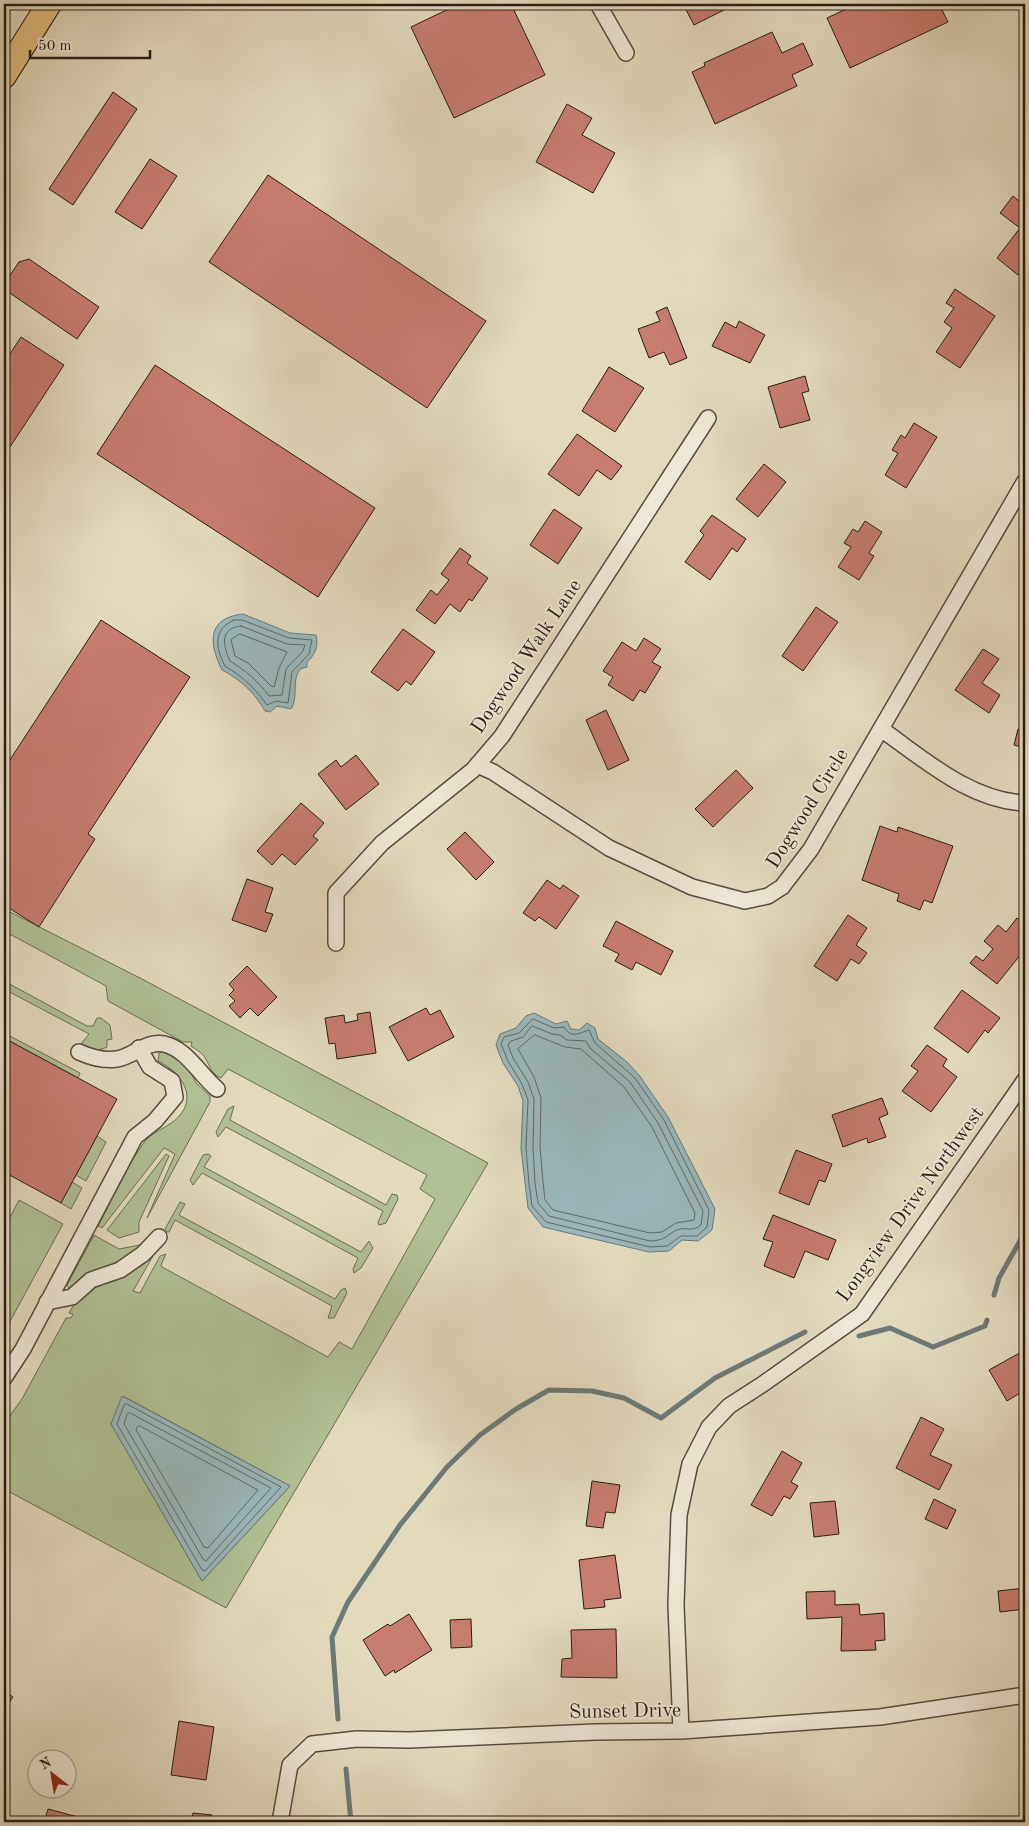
<svg xmlns="http://www.w3.org/2000/svg" width="1029" height="1826" font-family="'Old Standard TT',serif">
<style>
.green{fill:#b0c094;stroke:#6c6e54;fill-rule:evenodd}
.water{fill:#9ab8bc;stroke:#6c7a79}
.lines{fill:none;stroke-linecap:round;stroke-linejoin:round}
.shore{stroke:#616a68;stroke-width:1}
.stream{stroke:#6c7a79;stroke-width:5}
.building{fill:#c77c70;stroke:#281d15}
.minor-casing{stroke:#574c3f;stroke-width:18}
.trunk-casing{stroke:#281d15;stroke-width:26}
.minor{stroke:#ede7d5;stroke-width:15}
.trunk{stroke:#e2bd7f;stroke-width:24}
.labels{text-anchor:middle;dominant-baseline:central;stroke-width:4;stroke-linejoin:round;paint-order:stroke}
.street-label{font-size:20px;fill:#281d15;stroke:#ede7d5}
</style>
<rect width="100%" height="100%" fill="#e3dabe"/>
<filter id="stains"><feTurbulence type="fractalNoise" baseFrequency=".004" numOctaves="4"/><feColorMatrix values="0 0 0 0 .2 0 0 0 0 .09 0 0 0 0 .02 0 0 0 .5 -.17"/></filter>
<radialGradient id="worn" r=".72"><stop offset=".6" stop-color="#630" stop-opacity="0"/><stop offset="1" stop-color="#630" stop-opacity=".3"/></radialGradient>
<!-- green -->
<path class="green" d="M 4,909 L 142,979 L 488,1163 L 226,1608 L 4,1489 L 4,1424 L 22,1399 L 66,1318 L 71,1318 L 73,1314 L 69,1313 C 85,1285 105,1286 130,1272 C 139,1267 144,1260 153,1256 L 133,1291 L 140,1293 L 160,1256 L 166,1254 L 161,1265 L 162,1267 L 328,1357 L 339,1342 L 352,1349 L 435,1199 L 420,1189 L 427,1175 L 228,1069 L 221,1078 C 210,1073 210,1065 204,1056 C 201,1052 195,1049 191,1046 L 192,1042 L 183,1042 L 108,1001 L 106,986 L 4,931 ZM 123,1396 L 290,1486 L 202,1581 L 111,1424 Z
M 4,981 L 87,1026 L 93,1026 L 97,1018 L 101,1018 L 110,1025 L 112,1039 L 107,1040 L 107,1047 C 96,1052 91,1050 81,1044 L 89,1034 L 4,989 Z
M 4,1033 L 80,1073 L 78,1078 L 4,1038 Z
M 164,1052 L 188,1066 L 196,1083 L 210,1096 L 210,1102 L 147,1218 L 175,1154 L 164,1148 L 102,1228 L 98,1226 C 113,1199 125,1169 143,1144 C 150,1133 164,1129 174,1121 C 200,1100 183,1073 158,1061 L 159,1053 Z
M 234,1106 L 230,1120 L 386,1205 L 392,1194 L 397,1195 L 398,1199 L 386,1223 L 379,1225 L 378,1222 L 383,1211 L 226,1127 L 218,1137 L 216,1132 L 228,1109 Z
M 97,1136 L 106,1142 L 86,1181 L 76,1175 Z
M 166,1154 L 169,1156 L 139,1222 L 139,1232 L 119,1238 L 107,1230 Z
M 208,1154 L 211,1156 L 204,1167 L 361,1252 L 369,1241 L 373,1248 L 361,1268 L 354,1273 L 353,1269 L 358,1258 L 202,1173 L 193,1185 L 190,1180 L 203,1155 Z
M 72,1182 L 82,1188 L 71,1209 L 61,1203 Z
M 19,1200 L 63,1224 L 8,1325 L 4,1323 L 4,1229 Z
M 180,1202 L 185,1204 L 179,1215 L 335,1299 L 341,1290 L 345,1288 L 347,1293 L 334,1318 L 328,1318 L 332,1306 L 175,1220 L 169,1232 L 167,1232 L 165,1229 Z
M 94,1235 L 119,1249 L 140,1245 L 131,1258 L 69,1288 L 67,1285 Z"/>
<!-- water -->
<path class="water" d="M 243,614 L 290,633 L 316,635 C 319,646 315,655 307,662 L 307,667 L 300,669 C 291,682 299,697 291,709 L 277,706 L 270,712 L 265,711 C 254,692 241,680 222,670 C 209,644 206,618 243,614 Z
M 534,1013 L 556,1024 L 567,1021 L 571,1029 L 579,1030 L 587,1023 L 595,1028 L 598,1039 L 627,1062 L 639,1075 L 668,1117 L 715,1209 L 712,1230 L 698,1241 L 682,1240 L 669,1251 L 649,1252 L 543,1227 L 528,1208 L 521,1148 L 523,1101 L 518,1086 L 503,1063 L 496,1045 L 500,1034 L 516,1028 L 526,1016 Z
M 122,1396 L 290,1486 L 202,1581 L 111,1424 Z"/>
<g class="lines">
<!-- shore -->
<path class="shore" d="M 234,620 L 242,620 L 289,638 L 312,640 L 309,654 L 292,672 L 288,703 L 276,701 L 267,705 C 255,688 243,677 225,666 C 216,648 212,630 234,620 Z
M 241,626 L 287,644 L 305,645 L 303,651 L 286,669 L 282,695 L 269,696 C 258,681 246,671 230,661 C 223,646 219,628 241,626 Z
M 240,634 L 287,652 L 279,668 L 274,687 L 271,686 L 248,663 L 235,656 L 231,640 Z
M 533,1019 L 554,1028 L 564,1027 C 571,1039 579,1033 589,1030 L 595,1043 L 635,1078 L 664,1120 L 709,1210 L 707,1227 L 697,1236 L 681,1236 L 667,1246 L 650,1247 L 546,1222 L 532,1206 L 529,1184 L 526,1148 L 528,1100 L 522,1084 L 508,1061 L 501,1044 L 504,1037 L 519,1033 Z
M 532,1026 L 552,1034 L 560,1035 L 567,1040 L 586,1041 L 590,1048 L 630,1082 L 658,1123 L 703,1211 L 701,1225 C 691,1233 686,1226 677,1230 C 664,1236 667,1240 650,1241 L 549,1216 L 538,1203 L 535,1183 L 533,1147 L 534,1099 L 528,1082 L 513,1058 L 508,1045 L 511,1041 L 523,1037 Z
M 535,1035 L 565,1047 L 581,1049 L 624,1087 L 652,1127 L 695,1213 L 694,1220 L 676,1223 L 662,1232 L 650,1233 L 553,1210 L 545,1200 L 543,1182 L 540,1147 L 541,1098 L 534,1077 L 518,1049 Z
M 127,1404 L 281,1487 L 205,1571 L 202,1570 L 117,1424 L 124,1405 Z
M 130,1413 L 271,1488 L 206,1561 L 203,1559 L 124,1424 L 127,1414 Z
M 140,1426 L 258,1490 L 208,1548 L 204,1547 L 136,1430 L 137,1427 Z"/>
<!-- stream -->
<path class="stream" d="M 994,1295 L 999,1278 L 1025,1232
M 859,1336 L 890,1328 L 933,1347 L 985,1326 L 987,1320
M 338,1719 L 332,1637 L 348,1602 L 400,1525 L 447,1467 L 480,1435 L 516,1409 L 549,1390 L 592,1391 L 624,1398 L 661,1418 L 715,1378 L 805,1332
M 346,1769 L 351,1822"/>
</g>
<!-- building -->
<path class="building" d="M 459,4 L 511,4 L 545,75 L 454,118 L 411,27 Z
M 683,4 L 736,4 L 694,25 Z
M 857,4 L 939,4 L 948,22 L 850,68 L 827,18 Z
M 772,32 L 782,53 L 803,43 L 813,65 L 792,75 L 797,86 L 715,124 L 692,72 L 705,66 L 704,63 Z
M 113,92 L 137,109 L 73,205 L 49,189 Z
M 567,104 L 592,118 L 582,135 L 615,153 L 593,193 L 536,162 Z
M 150,159 L 177,176 L 142,229 L 115,212 Z
M 268,175 L 486,321 L 427,408 L 209,262 Z
M 1013,196 L 1025,206 L 1025,266 L 1018,275 L 997,258 L 1020,228 L 1000,213 Z
M 29,259 L 99,307 L 77,339 L 4,289 L 4,284 L 19,262 Z
M 955,289 L 995,316 L 960,368 L 936,352 L 952,328 L 944,322 L 954,308 L 946,303 Z
M 667,307 L 687,358 L 670,365 L 664,352 L 649,358 L 638,329 L 660,321 L 656,312 Z
M 739,321 L 765,335 L 750,363 L 712,346 L 725,322 L 736,328 Z
M 21,337 L 64,365 L 4,456 L 4,363 Z
M 155,365 L 375,508 L 318,597 L 97,454 Z
M 609,367 L 644,388 L 615,432 L 582,411 Z
M 805,376 L 809,391 L 802,393 L 810,420 L 780,428 L 768,387 Z
M 914,423 L 937,437 L 906,488 L 885,475 L 898,453 L 892,450 L 901,435 L 905,438 Z
M 577,434 L 622,466 L 611,480 L 597,470 L 579,496 L 548,474 Z
M 764,464 L 786,482 L 758,517 L 736,499 Z
M 554,509 L 582,528 L 558,564 L 530,545 Z
M 712,515 L 746,539 L 737,552 L 732,548 L 710,580 L 685,562 L 704,535 L 700,531 Z
M 865,521 L 882,532 L 869,553 L 874,556 L 859,580 L 838,567 L 851,547 L 844,543 L 853,529 L 858,532 Z
M 460,548 L 471,556 L 467,563 L 488,578 L 472,601 L 469,599 L 460,612 L 450,604 L 435,624 L 416,610 L 431,590 L 437,595 L 449,580 L 441,574 Z
M 816,607 L 838,622 L 803,671 L 782,656 Z
M 101,620 L 190,677 L 88,834 L 95,839 L 39,927 L 4,905 L 4,769 Z
M 403,629 L 435,652 L 411,685 L 406,681 L 398,691 L 371,672 Z
M 644,638 L 661,649 L 652,662 L 661,667 L 645,693 L 640,690 L 633,701 L 608,685 L 613,677 L 603,671 L 622,642 L 636,651 Z
M 983,649 L 999,659 L 982,683 L 1000,695 L 989,713 L 955,690 Z
M 606,710 L 629,760 L 608,770 L 586,720 Z
M 1018,729 L 1025,730 L 1025,748 L 1014,745 Z
M 356,755 L 379,784 L 346,810 L 318,774 L 336,760 L 341,767 Z
M 736,770 L 753,788 L 713,827 L 695,809 Z
M 301,803 L 324,823 L 313,836 L 318,840 L 295,865 L 282,854 L 272,865 L 257,851 Z
M 880,826 L 897,832 L 898,827 L 953,846 L 932,903 L 924,900 L 920,910 L 897,901 L 899,894 L 862,880 Z
M 465,832 L 494,862 L 476,880 L 447,849 Z
M 247,879 L 273,888 L 265,912 L 273,914 L 266,932 L 232,920 Z
M 547,880 L 560,889 L 563,885 L 579,896 L 556,929 L 539,917 L 535,921 L 523,913 Z
M 848,915 L 867,928 L 856,945 L 867,953 L 859,964 L 851,959 L 837,981 L 814,966 Z
M 1017,918 L 1025,925 L 1025,949 L 997,984 L 970,963 L 976,956 L 983,961 L 993,949 L 984,941 L 998,925 L 1006,932 Z
M 616,921 L 673,951 L 661,975 L 636,962 L 632,970 L 615,961 L 619,954 L 603,946 Z
M 247,966 L 277,997 L 258,1016 L 250,1008 L 240,1018 L 229,1006 L 235,1001 L 229,995 L 234,990 L 229,984 Z
M 962,990 L 1000,1018 L 988,1033 L 985,1030 L 968,1053 L 934,1028 Z
M 426,1008 L 430,1015 L 440,1010 L 454,1037 L 408,1061 L 389,1027 Z
M 370,1012 L 376,1053 L 337,1059 L 335,1043 L 329,1044 L 325,1018 L 344,1015 L 345,1023 L 358,1020 L 357,1014 Z
M 4,1038 L 117,1099 L 61,1203 L 4,1172 Z
M 927,1045 L 947,1059 L 943,1066 L 957,1077 L 931,1112 L 902,1091 L 918,1071 L 911,1066 Z
M 882,1098 L 888,1114 L 879,1118 L 886,1137 L 868,1143 L 867,1138 L 843,1147 L 832,1115 Z
M 796,1150 L 832,1164 L 825,1182 L 819,1180 L 809,1205 L 779,1193 Z
M 773,1215 L 836,1240 L 828,1260 L 805,1251 L 794,1278 L 764,1266 L 773,1242 L 763,1239 Z
M 1025,1350 L 1025,1390 L 1007,1401 L 989,1370 Z
M 921,1417 L 944,1429 L 930,1455 L 952,1465 L 939,1490 L 896,1468 Z
M 782,1451 L 802,1463 L 791,1482 L 798,1486 L 790,1499 L 784,1496 L 772,1516 L 751,1505 Z
M 592,1481 L 620,1485 L 615,1513 L 606,1512 L 603,1528 L 586,1526 Z
M 934,1499 L 956,1510 L 947,1529 L 925,1519 Z
M 835,1501 L 839,1534 L 814,1537 L 810,1503 Z
M 615,1555 L 621,1598 L 604,1600 L 605,1607 L 584,1609 L 579,1560 Z
M 1025,1588 L 1025,1609 L 1000,1612 L 998,1591 Z
M 835,1591 L 835,1605 L 859,1604 L 860,1615 L 884,1613 L 885,1640 L 875,1641 L 876,1650 L 841,1651 L 842,1617 L 807,1619 L 806,1592 Z
M 409,1614 L 432,1650 L 395,1673 L 394,1670 L 385,1676 L 363,1640 L 388,1624 L 390,1626 Z
M 471,1619 L 472,1647 L 451,1648 L 450,1620 Z
M 616,1629 L 617,1678 L 561,1677 L 562,1659 L 572,1658 L 571,1630 Z
M 4,1691 L 13,1697 L 4,1710 Z
M 179,1721 L 214,1727 L 206,1780 L 171,1775 Z
M 48,1809 L 97,1822 L 44,1822 Z
M 193,1813 L 212,1815 L 211,1822 L 191,1822 Z"/>
<g class="lines">
<!-- minor casing -->
<g class="minor-casing">
<path id="minor" d="M 598,4 L 626,53
M 881,729 C 924,759 970,801 1025,803
M 477,765 L 493,772 L 609,848 L 692,887 L 745,901 L 768,896 L 782,887 L 811,849 L 1025,481
M 336,943 L 336,893 L 382,843 L 473,770 L 502,736 L 708,418
M 79,1052 C 90,1057 104,1061 117,1059 C 132,1057 147,1040 164,1044 C 187,1049 200,1075 217,1089
M 47,1302 L 72,1297 L 91,1280 L 120,1270 L 143,1254 L 159,1237
M 4,1378 L 23,1349 L 135,1137 L 155,1121 L 175,1097 L 172,1081 L 150,1067 L 139,1048
M 681,1731 L 676,1605 L 679,1515 L 690,1464 L 709,1427 L 729,1406 L 763,1384 L 862,1314 L 1025,1080
M 280,1822 L 290,1765 L 312,1744 L 357,1739 L 409,1740 L 595,1732 L 681,1731 L 880,1717 L 1025,1695"/>
</g>
<!-- trunk casing -->
<g class="trunk-casing">
<path id="trunk" d="M 4,76 L 49,4"/>
</g>
<!-- minor -->
<use href="#minor" class="minor"/>
<!-- trunk -->
<use href="#trunk" class="trunk"/>
</g>
<g class="labels">
<!-- street labels -->
<g class="street-label">
<text transform="translate(527 657) rotate(-56)">Dogwood Walk Lane</text>
<text transform="translate(808 809) rotate(-58)">Dogwood Circle</text>
<text transform="translate(911 1205) rotate(-54)">Longview Drive Northwest</text>
<text transform="translate(625 1712) rotate(-1)">Sunset Drive</text>
</g>
</g>
<!-- margin -->
<rect width="1029" height="1826" fill="none" stroke="#e3dabe" stroke-width="20"/>
<rect x="5" y="5" width="1019" height="1816" fill="none" stroke="#281d15" stroke-width="2.5"/>
<rect x="10" y="10" width="1009" height="1806" fill="none" stroke="#281d15"/>
<!-- north arrow -->
<g transform="translate(52 1774) rotate(329)"><circle r="24" fill="#ede7d5" stroke="#9e9688"/>
<path d="M0-4L9 19L0 12L-9 19Z" fill="#8f2418"/>
<text y="-8" font-size="14" font-weight="bold" text-anchor="middle" fill="#281d15">N</text>
</g>
<!-- scale -->
<path d="M30 50v8h120v-8" fill="none" stroke="#281d15" stroke-width="2.5"/>
<text x="38" y="50" font-size="15" fill="#281d15" stroke="#ede7d5" stroke-width="4" paint-order="stroke">50 m</text>
<rect width="100%" height="100%" filter="url(#stains)"/>
<rect width="100%" height="100%" fill="url(#worn)"/>
</svg>
